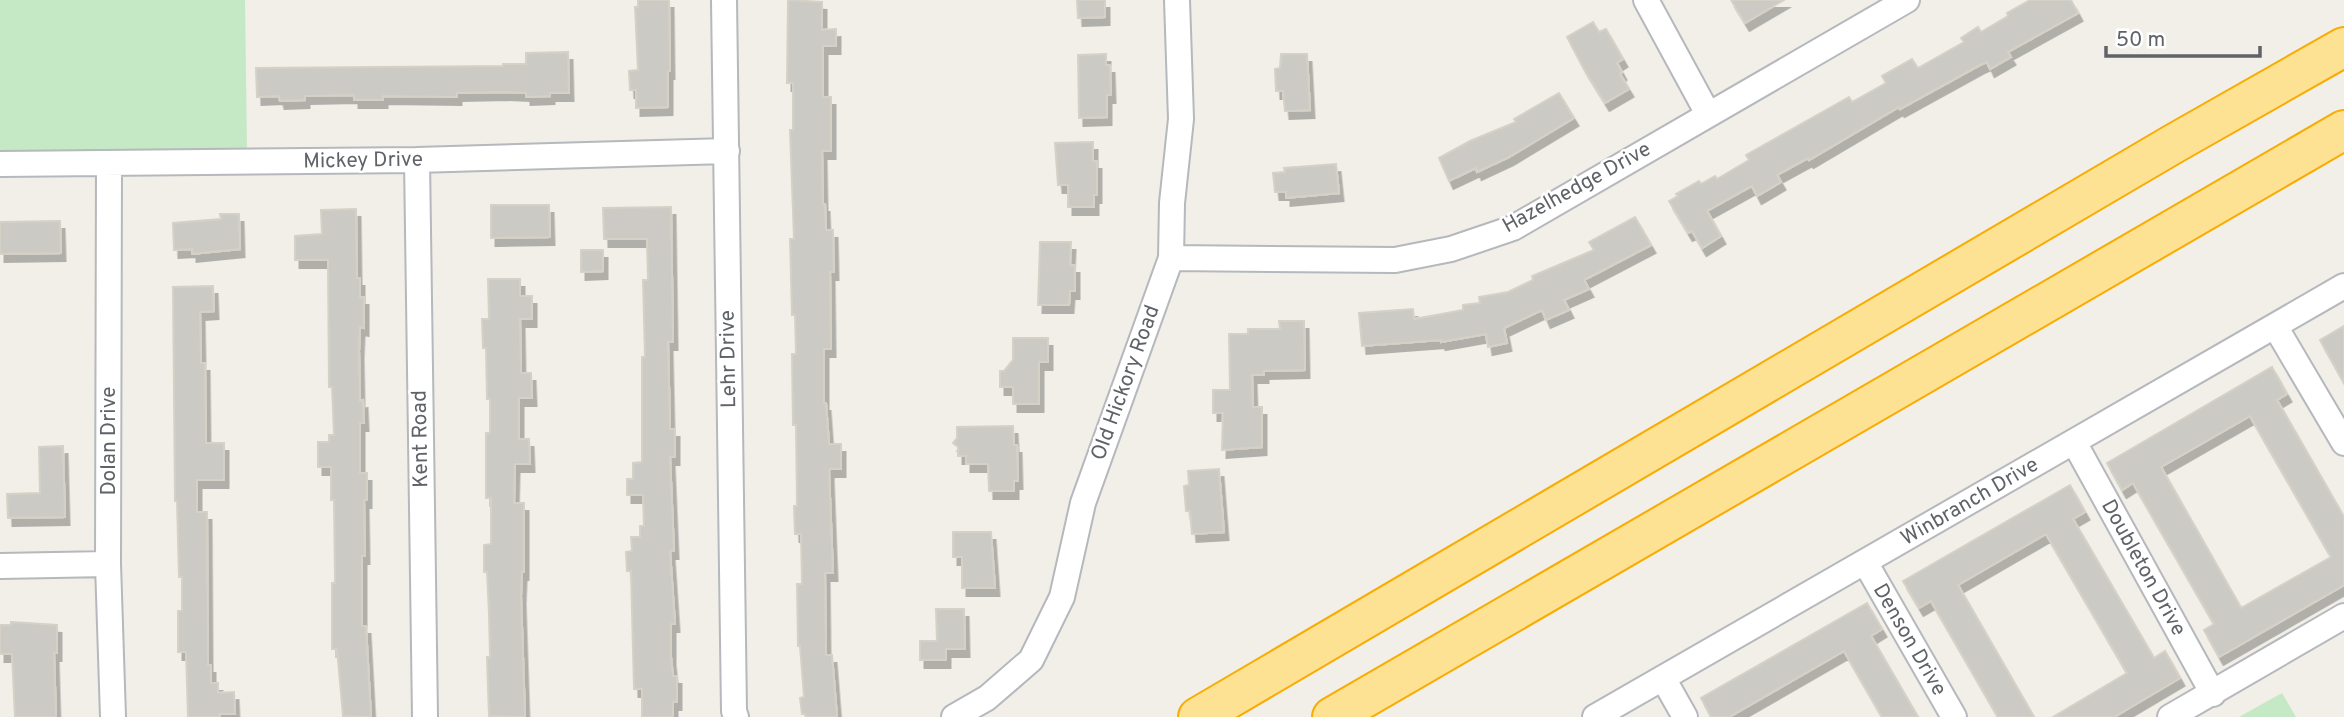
<svg xmlns="http://www.w3.org/2000/svg" width="2344" height="717" font-family="Overpass,sans-serif">
<style>
.green{fill:#c5e8c5}
.building{fill:#cccac5;stroke:#d6d1c6;stroke-width:2;fill-rule:evenodd;filter:url(#shadow)}
.lines{fill:none;stroke-linecap:round;stroke-linejoin:round}
.street-casing{stroke:#b5b8bc;stroke-width:28}
.highway-casing{stroke:#f9ab00;stroke-width:42}
.street{stroke:#fff;stroke-width:24}
.highway{stroke:#fde293;stroke-width:38}
.labels{text-anchor:middle;dominant-baseline:central;stroke-width:5;stroke-linejoin:round;paint-order:stroke}
.street-label{font-size:21px;fill:#5f6368;stroke:#fff}
</style>
<defs>
<filter id="shadow"><feDropShadow dx="4.5" dy="8" stdDeviation="0" flood-color="#0004"/></filter>
</defs>
<rect width="100%" height="100%" fill="#f1efe8"/>
<!-- green -->
<path class="green" d="M 0,0 L 245,0 L 247,150 L 0,153 Z
M 2282,693 L 2296,717 L 2239,717 Z"/>
<!-- building -->
<path class="building" d="M 638,0 L 669,0 L 670,71 L 668,71 L 668,107 L 636,108 L 636,90 L 630,90 L 629,71 L 638,70 L 635,7 L 638,7 Z
M 788,0 L 822,2 L 822,30 L 836,29 L 836,46 L 823,46 L 823,97 L 831,97 L 831,151 L 822,151 L 823,204 L 825,204 L 826,230 L 833,230 L 834,272 L 830,272 L 831,349 L 824,349 L 824,403 L 826,403 L 829,444 L 841,444 L 841,469 L 830,469 L 829,471 L 833,573 L 825,573 L 826,655 L 832,655 L 837,717 L 806,717 L 805,714 L 802,714 L 800,698 L 804,697 L 800,646 L 798,646 L 797,584 L 802,584 L 801,534 L 795,534 L 794,506 L 797,506 L 796,425 L 793,425 L 792,354 L 796,354 L 795,315 L 792,315 L 790,239 L 794,239 L 790,130 L 793,130 L 793,83 L 787,83 Z
M 1077,0 L 1105,0 L 1105,17 L 1078,18 Z
M 1731,0 L 1784,0 L 1745,23 Z
M 2030,0 L 2071,0 L 2078,13 L 2008,52 L 2011,57 L 1990,69 L 1987,62 L 1980,65 L 1900,109 L 1899,107 L 1809,160 L 1808,158 L 1777,175 L 1781,182 L 1757,196 L 1752,186 L 1707,211 L 1721,236 L 1702,248 L 1692,231 L 1688,233 L 1669,201 L 1678,196 L 1676,194 L 1699,181 L 1701,184 L 1715,176 L 1717,179 L 1749,160 L 1746,155 L 1849,97 L 1852,102 L 1886,83 L 1882,76 L 1912,59 L 1918,68 L 1964,42 L 1961,38 L 1978,27 L 1981,32 L 2008,16 L 2007,13 Z
M 1593,22 L 1599,32 L 1606,29 L 1623,59 L 1617,63 L 1622,72 L 1620,74 L 1629,89 L 1605,103 L 1584,69 L 1567,37 Z
M 568,52 L 569,93 L 550,93 L 550,96 L 526,97 L 526,93 L 504,92 L 457,93 L 457,97 L 383,96 L 383,100 L 354,100 L 354,95 L 305,96 L 305,100 L 280,101 L 279,96 L 257,97 L 256,68 L 503,66 L 503,64 L 526,64 L 526,53 Z
M 1106,54 L 1106,65 L 1110,65 L 1111,95 L 1107,95 L 1107,117 L 1079,118 L 1078,55 Z
M 1281,54 L 1307,54 L 1310,110 L 1285,111 L 1283,91 L 1276,91 L 1275,69 L 1280,68 Z
M 1559,93 L 1574,118 L 1509,157 L 1477,172 L 1476,168 L 1449,181 L 1439,158 L 1470,141 L 1516,122 L 1514,119 Z
M 1093,142 L 1093,161 L 1097,161 L 1097,195 L 1094,195 L 1094,207 L 1068,207 L 1068,185 L 1058,185 L 1055,143 Z
M 1336,164 L 1339,193 L 1286,198 L 1286,192 L 1275,192 L 1273,173 L 1285,172 L 1284,168 Z
M 491,205 L 549,205 L 550,237 L 491,238 Z
M 671,207 L 673,342 L 668,342 L 670,429 L 675,429 L 675,457 L 670,457 L 674,551 L 670,551 L 675,624 L 671,624 L 671,657 L 673,676 L 677,676 L 677,702 L 673,702 L 673,717 L 642,717 L 642,689 L 634,689 L 631,571 L 627,571 L 626,552 L 632,551 L 631,537 L 640,537 L 640,526 L 644,526 L 643,495 L 627,495 L 627,479 L 633,479 L 633,463 L 642,462 L 642,357 L 645,357 L 643,280 L 648,280 L 647,239 L 604,239 L 603,208 Z
M 356,209 L 357,278 L 360,278 L 360,297 L 364,297 L 364,328 L 360,327 L 359,351 L 360,401 L 363,400 L 364,423 L 360,423 L 360,473 L 367,473 L 367,500 L 364,500 L 365,556 L 362,556 L 362,626 L 366,626 L 371,717 L 343,716 L 337,649 L 332,649 L 332,583 L 335,583 L 334,500 L 331,500 L 331,467 L 318,467 L 318,442 L 329,442 L 329,435 L 334,435 L 332,387 L 329,387 L 328,260 L 295,260 L 295,236 L 322,234 L 321,210 Z
M 220,214 L 239,214 L 240,249 L 192,254 L 192,249 L 174,250 L 173,223 L 221,219 Z
M 1635,217 L 1651,245 L 1584,280 L 1589,289 L 1564,300 L 1569,310 L 1546,320 L 1542,310 L 1504,328 L 1507,343 L 1488,347 L 1486,334 L 1441,342 L 1441,340 L 1362,346 L 1359,313 L 1413,309 L 1414,319 L 1463,310 L 1463,305 L 1480,303 L 1479,297 L 1508,292 L 1533,280 L 1532,276 L 1594,250 L 1589,242 Z
M 60,221 L 61,253 L 0,254 L 0,222 Z
M 1040,242 L 1071,242 L 1070,265 L 1075,265 L 1075,291 L 1070,291 L 1069,305 L 1038,305 Z
M 581,250 L 603,250 L 603,271 L 581,272 Z
M 488,279 L 520,279 L 520,296 L 532,296 L 532,319 L 520,319 L 521,373 L 531,373 L 532,398 L 519,398 L 519,439 L 529,439 L 530,464 L 515,464 L 514,503 L 524,503 L 524,572 L 522,572 L 521,596 L 525,717 L 489,716 L 487,657 L 490,657 L 489,613 L 487,572 L 484,572 L 484,545 L 491,544 L 491,498 L 486,498 L 486,433 L 490,433 L 490,399 L 487,399 L 486,348 L 483,348 L 482,319 L 489,319 Z
M 213,286 L 214,311 L 200,312 L 201,363 L 205,363 L 206,443 L 224,443 L 224,480 L 197,480 L 197,512 L 207,512 L 208,665 L 211,665 L 211,683 L 218,683 L 218,693 L 234,692 L 235,714 L 219,714 L 220,717 L 188,717 L 186,652 L 178,652 L 178,611 L 182,611 L 182,577 L 179,577 L 177,501 L 175,501 L 173,287 Z
M 1279,321 L 1304,321 L 1305,370 L 1264,371 L 1264,375 L 1252,375 L 1253,407 L 1262,407 L 1262,447 L 1222,450 L 1223,413 L 1213,413 L 1213,390 L 1230,390 L 1229,334 L 1248,334 L 1248,329 L 1280,329 Z
M 2344,326 L 2344,383 L 2320,340 Z
M 1013,338 L 1048,338 L 1048,362 L 1039,362 L 1039,404 L 1013,404 L 1013,387 L 1000,387 L 1000,371 L 1004,371 L 1013,360 Z
M 2272,367 L 2287,394 L 2277,400 L 2344,517 L 2344,585 L 2219,657 L 2204,630 L 2214,624 L 2133,483 L 2122,490 L 2107,463 ZM 2250,416 L 2331,557 L 2241,608 L 2161,467 Z
M 1013,426 L 1014,445 L 1017,445 L 1018,481 L 1014,481 L 1014,491 L 989,491 L 988,464 L 966,464 L 966,456 L 958,456 L 958,447 L 953,443 L 957,438 L 957,427 Z
M 63,446 L 65,517 L 8,518 L 7,494 L 40,493 L 39,447 Z
M 1219,469 L 1224,532 L 1192,534 L 1190,511 L 1186,511 L 1184,486 L 1189,485 L 1188,471 Z
M 2070,485 L 2085,512 L 2073,519 L 2154,658 L 2165,651 L 2180,678 L 2114,717 L 2053,717 L 2127,673 L 2046,534 L 1958,585 L 2034,717 L 1998,717 L 1931,601 L 1919,608 L 1903,581 Z
M 953,532 L 991,532 L 995,588 L 962,588 L 962,557 L 953,557 Z
M 1867,603 L 1882,629 L 1871,636 L 1918,717 L 1882,717 L 1844,651 L 1729,717 L 1711,717 L 1701,698 Z
M 936,609 L 964,609 L 965,649 L 946,649 L 946,660 L 920,660 L 920,641 L 937,641 Z
M 11,622 L 57,625 L 57,653 L 54,653 L 56,717 L 15,717 L 12,654 L 0,654 L 0,625 L 11,625 Z"/>
<g class="lines">
<!-- street casing -->
<g class="street-casing">
<path id="street" d="M 724,0 L 734,711 L 736,717
M 1646,0 L 1708,114
M 417,160 L 425,717
M 0,164 L 417,160 L 727,151
M 109,164 L 108,564 L 113,717
M 1171,258 L 1395,260 L 1451,249 L 1513,228 L 1907,0
M 2275,326 L 2344,443
M 2074,442 L 2213,694
M 1865,562 L 1954,717
M 0,566 L 108,564
M 1663,678 L 1685,717
M 954,717 L 987,698 L 1031,660 L 1062,597 L 1083,503 L 1171,258 L 1172,203 L 1181,119 L 1177,0
M 1595,717 L 2344,286
M 2170,717 L 2344,616"/>
</g>
<!-- highway casing -->
<g class="highway-casing">
<path id="highway" d="M 1198,717 L 2175,143 L 2344,47
M 1332,717 L 2344,130"/>
</g>
<!-- street -->
<use href="#street" class="street"/>
<!-- highway -->
<use href="#highway" class="highway"/>
</g>
<g class="labels">
<!-- street labels -->
<g class="street-label">
<text transform="translate(363 161) rotate(-1)">Mickey Drive</text>
<text transform="translate(1577 188) rotate(-29)">Hazelhedge Drive</text>
<text transform="translate(729 359) rotate(-91)">Lehr Drive</text>
<text transform="translate(1126 383) rotate(-70)">Old Hickory Road</text>
<text transform="translate(421 439) rotate(-91)">Kent Road</text>
<text transform="translate(109 441) rotate(-90)">Dolan Drive</text>
<text transform="translate(1970 502) rotate(-30)">Winbranch Drive</text>
<text transform="translate(2143 568) rotate(61)">Doubleton Drive</text>
<text transform="translate(1909 640) rotate(60)">Denson Drive</text>
</g>
</g>
<!-- scale -->
<path d="M2106 46v10h154v-10" fill="none" stroke="#5f6368" stroke-width="3.5"/>
<text x="2116" y="46" font-size="21" fill="#5f6368" stroke="#ffffff" stroke-width="5" paint-order="stroke">50 m</text>
</svg>
